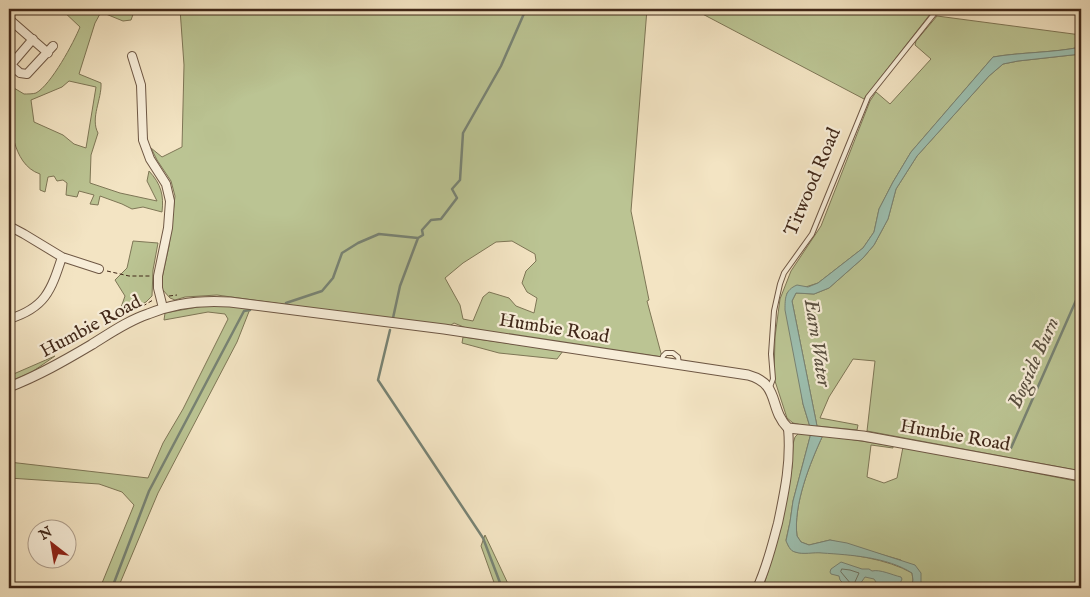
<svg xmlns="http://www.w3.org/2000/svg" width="1090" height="597" font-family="'IM FELL English',serif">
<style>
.green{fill:#bbc493;stroke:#7e7656;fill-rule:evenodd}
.water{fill:#9cbfb0;stroke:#788374}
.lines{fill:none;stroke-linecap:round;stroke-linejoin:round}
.shore{stroke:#6e7464;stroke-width:1}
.stream{stroke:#788374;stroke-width:2.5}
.service-casing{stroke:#6e5744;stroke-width:6}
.minor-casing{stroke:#6e5744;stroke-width:10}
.tertiary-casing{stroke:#6e5744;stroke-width:11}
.path{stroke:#412819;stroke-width:1;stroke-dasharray:4 2.5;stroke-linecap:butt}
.service{stroke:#f7edd8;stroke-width:4}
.minor{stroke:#f7edd8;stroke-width:8}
.tertiary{stroke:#f7edd8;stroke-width:9}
.labels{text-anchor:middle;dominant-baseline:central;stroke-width:4.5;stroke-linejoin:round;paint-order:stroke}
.street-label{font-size:19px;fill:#412819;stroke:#f7edd8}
.water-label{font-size:20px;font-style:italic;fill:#584e3f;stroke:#f7edd8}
</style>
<rect width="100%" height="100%" fill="#f3e4c3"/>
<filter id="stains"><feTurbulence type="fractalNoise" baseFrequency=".004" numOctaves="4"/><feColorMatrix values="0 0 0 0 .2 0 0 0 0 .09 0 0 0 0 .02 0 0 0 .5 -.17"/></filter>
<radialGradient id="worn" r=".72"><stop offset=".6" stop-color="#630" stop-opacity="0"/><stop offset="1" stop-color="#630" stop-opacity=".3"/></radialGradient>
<!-- green -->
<path class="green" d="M 61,9 L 135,9 L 131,20 L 123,21 L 101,12 L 95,23 L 79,74 L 101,83 C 102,99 90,118 98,133 L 91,155 L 90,183 L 120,193 L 157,201 L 147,181 L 149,171 C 161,184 164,195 162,212 L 143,207 L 132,209 L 122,204 L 100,196 L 98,205 L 90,204 L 94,195 L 79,191 L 77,197 L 66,195 L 67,183 L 63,180 L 57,181 L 54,176 L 48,177 L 45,192 L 40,190 L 40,174 C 25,169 18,155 14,141 L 9,139 L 9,85 L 24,94 C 27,94 33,94 36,93 C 51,85 74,42 80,27 ZM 69,81 L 96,87 L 86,148 L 74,144 L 63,135 L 34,122 L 31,100 L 62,87 Z
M 180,9 L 647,9 L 631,211 L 649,300 L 647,301 L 662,357 L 471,330 L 454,323 L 448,327 L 217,295 L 185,297 L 175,300 L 170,298 L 162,289 L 162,278 L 169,246 L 175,196 L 171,181 L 157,160 L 151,148 L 162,157 L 182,147 L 184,65 ZM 512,241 L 535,254 L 536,261 L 526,271 L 522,283 L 527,292 L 537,298 L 534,313 L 516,306 L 509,298 L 489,292 L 483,297 L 473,321 L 463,319 L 460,305 L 445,278 L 463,263 L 496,242 Z
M 693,9 L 934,9 L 864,99 Z
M 937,16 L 1081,35 L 1081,47 C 1052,53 1022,52 993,57 L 911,152 L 893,182 L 879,209 L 874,232 L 863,248 L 818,283 L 787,293 L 803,404 L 810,427 L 793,423 L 787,418 L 774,378 L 775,337 L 780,299 L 791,271 L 821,226 L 870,101 L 876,92 L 890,104 L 931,59 L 915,45 L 916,41 Z
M 1081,54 L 1081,471 L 867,431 L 875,361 L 853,359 L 829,397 L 820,418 L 858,425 L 857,430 L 817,426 L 792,301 L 796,293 L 814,294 L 829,288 L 863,258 L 874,245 L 888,219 L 896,189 L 917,156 L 989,76 L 1003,64 L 1018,61 Z
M 133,241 L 158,243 L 153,270 L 152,296 L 146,302 L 118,316 L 125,296 L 115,280 L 127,268 Z
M 203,306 L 238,306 L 250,309 L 237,342 L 158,493 L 118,588 L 100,588 L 134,505 L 122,492 L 99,484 L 9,478 L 9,462 L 148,478 L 163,443 L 183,409 L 228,319 L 225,314 L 208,312 L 164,320 L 165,313 Z
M 463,337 L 563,351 L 557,359 L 499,353 L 462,343 Z
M 55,356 L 32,372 L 9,382 L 9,376 Z
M 799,433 L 811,433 L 793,501 L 790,522 L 786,540 C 788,545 790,551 796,552 C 802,554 812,552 819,552 C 847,553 888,559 912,573 L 913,580 L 911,588 L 763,588 L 777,541 L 792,467 L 793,444 L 795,437 Z
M 823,435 L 893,446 L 893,448 L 871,445 L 867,477 L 884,483 L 897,478 L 903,447 L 1081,482 L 1081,588 L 918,588 L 921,582 L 901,560 L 830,540 L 809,545 L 801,542 L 797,536 C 793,505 810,463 823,435 Z
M 485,535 L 510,588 L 496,588 L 481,546 Z"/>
<!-- water -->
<path class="water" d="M 1081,47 L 1081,54 L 1018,61 L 1003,64 L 989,76 L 917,156 L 896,189 L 888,219 L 874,245 L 863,258 L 829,288 L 814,294 L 796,293 L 792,301 L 817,426 L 810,427 L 803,404 L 785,310 C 785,298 785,290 797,285 L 808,287 L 818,283 L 863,248 L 874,232 L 879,209 L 893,182 L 911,152 L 993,57 C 1022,52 1052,53 1081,47 Z
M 811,433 L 823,435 C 810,463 793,505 797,536 L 801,542 L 809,545 L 830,540 L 847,543 L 915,565 L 921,573 L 921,583 L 918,588 L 911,588 L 913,580 L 912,573 C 887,557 851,555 822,553 C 814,552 803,555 795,552 C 790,551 788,545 786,541 L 790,522 L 793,501 Z
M 841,562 L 862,569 L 869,569 L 872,571 C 880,569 892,575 901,577 L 902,579 L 898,588 L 880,588 L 874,579 L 865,577 L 860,584 L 864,588 L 848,588 L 840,580 L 839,576 L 831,574 L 830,572 L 831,569 Z"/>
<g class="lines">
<!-- shore -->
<path class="shore" d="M 842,569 L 850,570 L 859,573 L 854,584 L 851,584 L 841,572 Z"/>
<!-- stream -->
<path class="stream" d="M 286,303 L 322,291 L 333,278 L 342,253 L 358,243 L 379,234 L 418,238
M 393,318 L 400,286 L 418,238 L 423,235 L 422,230 L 431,220 L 441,219 L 457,198 L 452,189 L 460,180 L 463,133 L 501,66 L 526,9
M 390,330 L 378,380 L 483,538 L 502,588
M 1011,448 L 1081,289
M 112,588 L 149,491 L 244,311 L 250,310"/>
<!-- service casing -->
<g class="service-casing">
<path id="service" d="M 662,360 L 663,356 L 666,353 L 673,353 L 678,357 L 679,364
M 770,387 L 773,379 L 771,354 L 774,311 L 780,284 L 784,273 L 812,234 L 868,97 L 938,9"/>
</g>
<!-- minor casing -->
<g class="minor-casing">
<path id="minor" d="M 9,19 L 48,53
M 132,56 L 141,85 L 143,140 L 150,159 L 166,184 L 170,201 L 168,228 L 158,276 L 158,288 L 163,308
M 11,65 L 20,73 L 27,74 L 53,46
M 9,67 L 33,39
M 9,226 L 24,234 L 62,257 L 99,269
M 9,319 C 45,308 51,291 62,257
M 757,588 C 767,567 772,545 778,523 C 785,490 791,461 788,428"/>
</g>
<!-- tertiary casing -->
<g class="tertiary-casing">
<path id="tertiary" d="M 9,387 C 38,376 64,361 91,345 C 109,334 127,321 148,314 C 174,303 202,300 230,302 L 444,329 L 748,375 C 781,384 768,408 788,428 L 863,436 L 1081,476"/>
</g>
<!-- path -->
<path class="path" d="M 107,271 L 129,276 L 150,276
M 169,296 L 177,295
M 143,306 L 153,300"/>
<!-- service -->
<use href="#service" class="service"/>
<!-- minor -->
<use href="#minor" class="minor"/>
<!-- tertiary -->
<use href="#tertiary" class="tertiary"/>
</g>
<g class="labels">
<!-- street labels -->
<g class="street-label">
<text transform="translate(813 182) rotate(-67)">Titwood Road</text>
<text transform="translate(91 327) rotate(-28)">Humbie Road</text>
<text transform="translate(554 329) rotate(9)">Humbie Road</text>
<text transform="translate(955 436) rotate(10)">Humbie Road</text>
</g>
<!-- water labels -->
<g class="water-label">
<text transform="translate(817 343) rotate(81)">Earn Water</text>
<text transform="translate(1034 363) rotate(-66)">Bogside Burn</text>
</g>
</g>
<!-- margin -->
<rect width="1090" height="597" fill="none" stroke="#f3e4c3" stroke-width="30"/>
<rect x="10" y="10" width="1070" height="577" fill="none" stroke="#412819" stroke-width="2.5"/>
<rect x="15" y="15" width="1060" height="567" fill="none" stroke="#412819"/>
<!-- north arrow -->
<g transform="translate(52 544) rotate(329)"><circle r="24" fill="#f7edd8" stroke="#ae9e8c"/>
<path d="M0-4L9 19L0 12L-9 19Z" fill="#8f2418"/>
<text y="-8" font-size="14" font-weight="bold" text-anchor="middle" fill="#412819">N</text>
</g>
<rect width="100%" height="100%" filter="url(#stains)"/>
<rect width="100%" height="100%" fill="url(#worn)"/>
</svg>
